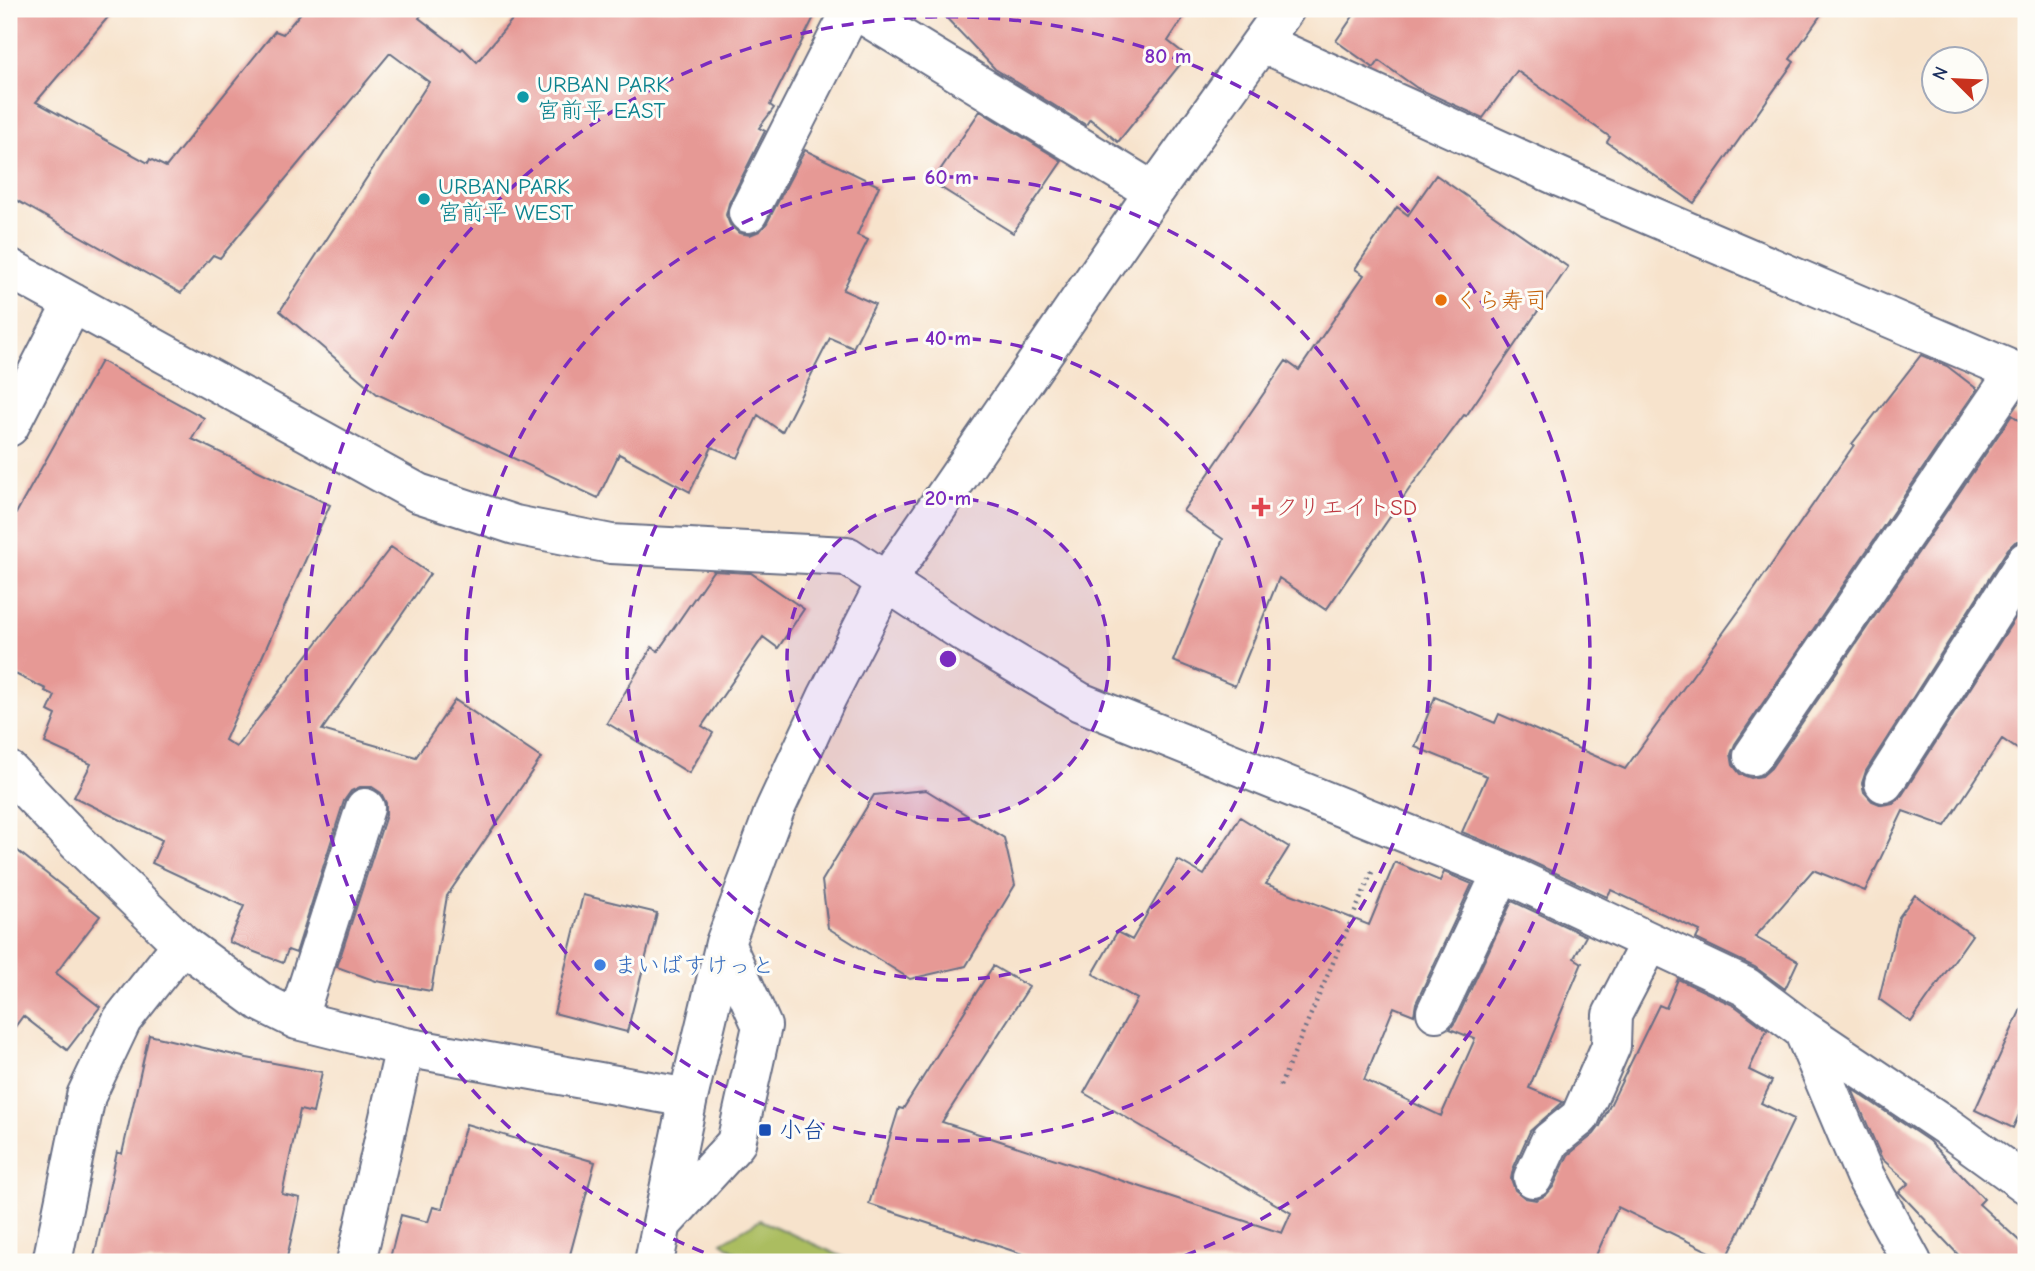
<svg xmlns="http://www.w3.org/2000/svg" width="2035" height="1271" font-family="'Comic Neue','Klee One',sans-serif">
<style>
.green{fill:#abbd61;stroke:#637660;stroke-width:2}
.building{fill:#e69995}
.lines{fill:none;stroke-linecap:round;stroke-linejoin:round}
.minor-casing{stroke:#686e84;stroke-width:42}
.path{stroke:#686e84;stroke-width:4.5;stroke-dasharray:2 5;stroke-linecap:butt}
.minor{stroke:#fff;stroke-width:38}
.ring{fill:none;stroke:#7b2cbf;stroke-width:3.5;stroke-dasharray:12 9}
.culture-dot{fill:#0f9aa8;stroke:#fdfcf7;stroke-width:2.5}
.food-dot{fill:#e8710a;stroke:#fdfcf7;stroke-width:2.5}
.health-dot{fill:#e0444e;stroke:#fdfcf7;stroke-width:2.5}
.shop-dot{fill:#3f7fe0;stroke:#fdfcf7;stroke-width:2.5}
.transit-dot{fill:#1a4fb4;stroke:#fdfcf7;stroke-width:2.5}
.labels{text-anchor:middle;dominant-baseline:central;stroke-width:6;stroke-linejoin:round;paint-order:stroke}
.culture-label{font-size:23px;fill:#0d838f;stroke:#fdfcf7;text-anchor:start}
.food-label{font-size:23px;fill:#c56008;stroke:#fdfcf7;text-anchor:start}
.health-label{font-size:23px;fill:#be3a42;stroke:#fdfcf7;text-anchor:start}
.shop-label{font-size:23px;fill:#366cbe;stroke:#fdfcf7;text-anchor:start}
.transit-label{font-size:23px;fill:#164399;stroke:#fdfcf7;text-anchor:start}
.centre{fill:#7b2cbf;stroke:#fdfcf7;stroke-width:3.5}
.ring-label{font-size:21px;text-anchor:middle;font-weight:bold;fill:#7b2cbf;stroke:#fdfcf7;stroke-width:6;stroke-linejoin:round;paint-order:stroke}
</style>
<rect width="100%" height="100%" fill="#fdfcf7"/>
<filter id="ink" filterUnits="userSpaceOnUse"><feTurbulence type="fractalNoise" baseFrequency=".0143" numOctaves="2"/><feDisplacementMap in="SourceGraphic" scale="14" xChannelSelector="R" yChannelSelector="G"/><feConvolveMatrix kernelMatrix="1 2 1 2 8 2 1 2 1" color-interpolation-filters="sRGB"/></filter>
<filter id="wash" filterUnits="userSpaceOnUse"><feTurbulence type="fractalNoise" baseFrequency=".00686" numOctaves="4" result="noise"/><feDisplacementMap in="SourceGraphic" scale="28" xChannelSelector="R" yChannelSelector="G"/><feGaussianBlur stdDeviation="1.57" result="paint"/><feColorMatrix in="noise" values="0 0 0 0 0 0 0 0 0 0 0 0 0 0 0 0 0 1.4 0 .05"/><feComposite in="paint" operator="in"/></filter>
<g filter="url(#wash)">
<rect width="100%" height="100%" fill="#f7e3cc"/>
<!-- green -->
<path class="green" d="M 760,1220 L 854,1262 L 750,1262 L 722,1242 Z"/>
<g id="blocks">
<!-- building -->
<path class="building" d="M 9,9 L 115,9 L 36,102 L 148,163 L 150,159 L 166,167 L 275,31 L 283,34 L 304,9 L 426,9 L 419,18 L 461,50 L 463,48 L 477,62 L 521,9 L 818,9 L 770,105 L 774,108 L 759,128 L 765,131 L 729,203 L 726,215 L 730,225 L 739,233 L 750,235 L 760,231 L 767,223 L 805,150 L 879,186 L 857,235 L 868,240 L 843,290 L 875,304 L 853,348 L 830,338 L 782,432 L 758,415 L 738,458 L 712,447 L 690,492 L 619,454 L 598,498 L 377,394 L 280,311 L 429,82 L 390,53 L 220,258 L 213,255 L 181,293 L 9,196 Z
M 938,9 L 1189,9 L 1168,41 L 1187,56 L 1118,142 L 1090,119 L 1086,125 L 995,69 Z
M 1358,9 L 1825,9 L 1790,59 L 1794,62 L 1694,203 L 1607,142 L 1610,137 L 1517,71 L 1483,118 L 1417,88 L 1379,61 L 1374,68 L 1336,41 Z
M 980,111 L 1062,161 L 1013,233 L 932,182 Z
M 1436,175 L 1568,267 L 1466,416 L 1464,415 L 1412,485 L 1326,610 L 1279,578 L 1235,686 L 1173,661 L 1223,539 L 1183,511 L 1286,361 L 1299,370 L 1364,275 L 1355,269 L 1397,207 L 1408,215 Z
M 1921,355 L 1947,366 L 1977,389 L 1735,744 L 1731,754 L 1733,765 L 1740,774 L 1751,778 L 1762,776 L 1771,768 L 2012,415 L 2026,425 L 2026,539 L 2015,542 L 2008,549 L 1866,771 L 1862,783 L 1864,792 L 1872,801 L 1882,805 L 1893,803 L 1902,795 L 2026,601 L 2026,755 L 2002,739 L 1945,826 L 1903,811 L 1865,891 L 1813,870 L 1755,937 L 1798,961 L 1785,989 L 1755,967 L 1696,939 L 1700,931 L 1611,890 L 1607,897 L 1511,852 L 1462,832 L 1487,776 L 1415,747 L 1435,697 L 1495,723 L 1499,714 L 1625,769 L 1749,597 L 1854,445 L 1852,444 Z
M 101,361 L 204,418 L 192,439 L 330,505 L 225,740 L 236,747 L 391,547 L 430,574 L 322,730 L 416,757 L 455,700 L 541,758 L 447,896 L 431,991 L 376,981 L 337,967 L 386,815 L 386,803 L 381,793 L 372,787 L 360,787 L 351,791 L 344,801 L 296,953 L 288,950 L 283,963 L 229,942 L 244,906 L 152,863 L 162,840 L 74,797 L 91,764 L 45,743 L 56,715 L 48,711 L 55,696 L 45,691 L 46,689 L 9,671 L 9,526 Z
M 713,571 L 751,573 L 804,609 L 778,648 L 763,637 L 702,726 L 713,733 L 689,773 L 607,723 L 652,647 L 658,651 Z
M 926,790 L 1004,838 L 1015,885 L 966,966 L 910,979 L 828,928 L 822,881 L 874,795 Z
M 1240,817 L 1289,847 L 1266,884 L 1369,925 L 1395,862 L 1440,881 L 1444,872 L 1472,884 L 1416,1003 L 1414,1015 L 1394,1007 L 1364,1080 L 1441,1116 L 1475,1039 L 1450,1029 L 1456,1021 L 1512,901 L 1586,936 L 1574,958 L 1582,963 L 1529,1088 L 1563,1102 L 1530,1131 L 1513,1169 L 1511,1179 L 1515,1190 L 1525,1198 L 1536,1200 L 1546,1195 L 1553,1187 L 1568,1155 L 1594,1134 L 1600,1126 L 1659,1005 L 1666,1008 L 1678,979 L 1735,1006 L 1767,1030 L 1749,1070 L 1772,1081 L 1761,1103 L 1794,1119 L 1726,1260 L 1618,1207 L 1593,1262 L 1047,1262 L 869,1204 L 899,1108 L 903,1109 L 993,966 L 1029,987 L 942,1122 L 1282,1233 L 1291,1213 L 1084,1093 L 1137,999 L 1093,974 L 1117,932 L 1132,940 L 1178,860 L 1204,875 Z
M 9,844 L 100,916 L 56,973 L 100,1007 L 67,1050 L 23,1016 L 9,1035 Z
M 583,895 L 657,913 L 627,1032 L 554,1013 Z
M 1915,895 L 1972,935 L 1911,1022 L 1879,999 L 1899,917 Z
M 2026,998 L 2026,1099 L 2013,1128 L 1975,1110 Z
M 149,1035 L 247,1058 L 322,1072 L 313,1113 L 300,1110 L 282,1194 L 300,1198 L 286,1262 L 93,1262 L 117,1152 L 122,1154 Z
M 1852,1089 L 1929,1141 L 1984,1199 L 1979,1204 L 2026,1247 L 2026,1262 L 1965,1262 L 1899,1192 L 1909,1183 L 1882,1159 Z
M 466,1124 L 595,1162 L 568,1262 L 389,1262 L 401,1215 L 428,1222 L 433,1207 L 442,1209 Z"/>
</g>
</g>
<g filter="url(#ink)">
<use href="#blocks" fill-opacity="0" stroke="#686e84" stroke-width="2"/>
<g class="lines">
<!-- minor casing -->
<g class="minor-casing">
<path id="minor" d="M 854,9 L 1154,192
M 1263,43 L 1562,178 L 2026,376
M 748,213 L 852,9
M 9,268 L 418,493 L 515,525 L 611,544 L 847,556 L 963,632 L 1080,702 L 1502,872 L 1746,987 L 1803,1030 L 1865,1176 L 1912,1262
M 9,427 L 73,303
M 1753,756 L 2015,372
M 9,771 L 78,843 L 182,944 L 261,1002 L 297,1020 L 405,1047 L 688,1098
M 1884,783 L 2026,561
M 1436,1012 L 1502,872
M 297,1020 L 365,808
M 1803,1030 L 1946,1126 L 2026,1184
M 1533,1178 L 1550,1141 L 1580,1117 L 1611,1046 L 1612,1015 L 1650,942
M 662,1224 L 736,1143 L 762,1026 L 725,943
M 52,1262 L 86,1096 L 122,1020 L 182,944
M 356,1262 L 405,1047
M 654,1262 L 688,1098 L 725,943 L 775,809 L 827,697 L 886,582 L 1154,192 L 1285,9"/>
</g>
<!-- path -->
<path class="path" d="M 1280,1086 L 1372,872"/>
<!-- minor -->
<use href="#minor" class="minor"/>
</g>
</g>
<!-- distance rings -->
<circle cx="948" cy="659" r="161" fill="#7b2cbf" fill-opacity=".12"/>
<g class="ring">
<circle cx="948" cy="659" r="161"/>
<circle cx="948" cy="659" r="321"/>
<circle cx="948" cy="659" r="482"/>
<path d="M723 1260A642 642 0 1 1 1173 1260"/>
</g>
<!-- markers -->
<g class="culture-dot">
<circle cx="523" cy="97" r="7"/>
<circle cx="424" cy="199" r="7"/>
</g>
<circle class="food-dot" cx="1441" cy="300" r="7"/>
<path class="health-dot" d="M1257.5 496.5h7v7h7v7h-7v7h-7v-7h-7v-7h7z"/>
<circle class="shop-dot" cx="600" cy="965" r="7"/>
<rect class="transit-dot" x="758" y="1123" width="14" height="14" rx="3.5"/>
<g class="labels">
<!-- culture labels -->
<g class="culture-label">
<text x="537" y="84">URBAN PARK<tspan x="537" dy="26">宮前平 EAST</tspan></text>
<text x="438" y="186">URBAN PARK<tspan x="438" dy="26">宮前平 WEST</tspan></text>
</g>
<!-- food labels -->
<g class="food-label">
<text x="1455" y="300">くら寿司</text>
</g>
<!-- health labels -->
<g class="health-label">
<text x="1275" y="507">クリエイトSD</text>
</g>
<!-- shop labels -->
<g class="shop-label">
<text x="614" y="965">まいばすけっと</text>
</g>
<!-- transit labels -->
<g class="transit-label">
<text x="779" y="1130">小台</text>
</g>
</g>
<circle cx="948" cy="659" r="10" class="centre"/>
<g class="ring-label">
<text x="1168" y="63">80 m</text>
<text x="948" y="184">60 m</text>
<text x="948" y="345">40 m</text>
<text x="948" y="505">20 m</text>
</g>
<!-- margin -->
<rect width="2035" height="1271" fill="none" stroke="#fdfcf7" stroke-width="35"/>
<!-- north arrow -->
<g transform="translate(1955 80) rotate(294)"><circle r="33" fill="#fdfcf7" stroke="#a3aaba" stroke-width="2"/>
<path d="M0-5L12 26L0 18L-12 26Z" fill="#c8321e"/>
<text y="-10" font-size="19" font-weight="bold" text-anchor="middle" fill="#1b2f5e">N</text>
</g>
</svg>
